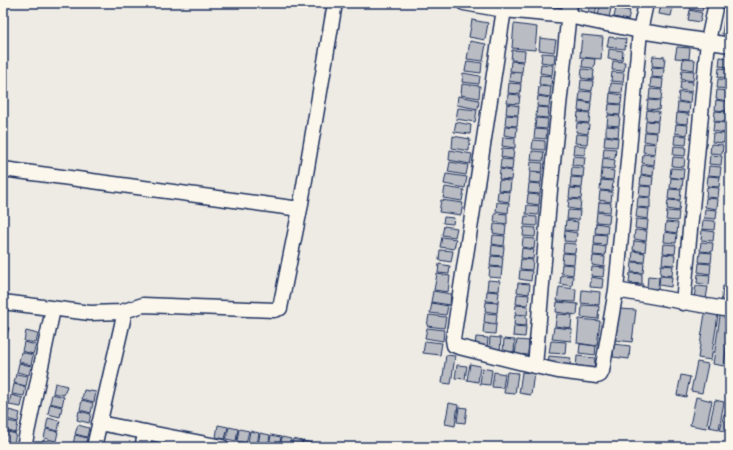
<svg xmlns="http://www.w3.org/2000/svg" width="733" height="450" font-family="'Patrick Hand',sans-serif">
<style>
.building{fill:#b9bcc3;stroke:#1b2f5e}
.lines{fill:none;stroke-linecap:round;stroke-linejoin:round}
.minor-casing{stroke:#1b2f5e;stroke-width:17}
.minor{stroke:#fbf7ec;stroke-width:14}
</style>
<rect width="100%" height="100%" fill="#eeebe4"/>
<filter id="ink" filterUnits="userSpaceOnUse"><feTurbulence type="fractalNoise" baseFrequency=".025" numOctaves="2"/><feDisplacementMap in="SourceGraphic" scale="8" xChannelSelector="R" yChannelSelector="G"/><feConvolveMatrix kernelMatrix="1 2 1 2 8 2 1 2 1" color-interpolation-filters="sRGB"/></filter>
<g filter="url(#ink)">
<!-- building -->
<path class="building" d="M 590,3 L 597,5 L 595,16 L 588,15 Z
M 619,3 L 631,3 L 630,9 L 618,7 Z
M 661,3 L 673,3 L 673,6 Z
M 692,3 L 704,3 L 702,11 L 690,9 Z
M 661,4 L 673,7 L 671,16 L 659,14 Z
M 600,5 L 611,8 L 609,18 L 598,16 Z
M 616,8 L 630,11 L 628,20 L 614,17 Z
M 727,9 L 730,10 L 730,20 L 725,19 Z
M 690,10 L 702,13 L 700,22 L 688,20 Z
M 472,20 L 488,23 L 485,40 L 469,37 Z
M 724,21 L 730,22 L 730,35 L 722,34 Z
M 514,24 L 537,27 L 535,50 L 512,48 Z
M 582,35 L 603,37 L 601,59 L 580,57 Z
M 609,37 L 626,39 L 625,49 L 607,47 Z
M 540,38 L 556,40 L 554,52 L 539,50 Z
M 470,41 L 486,44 L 483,61 L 467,59 Z
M 677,47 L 690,48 L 689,59 L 675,58 Z
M 609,49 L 623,51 L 622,60 L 608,59 Z
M 512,50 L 525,51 L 524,61 L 511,60 Z
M 542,53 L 555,54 L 554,64 L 541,62 Z
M 653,56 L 665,57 L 664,67 L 652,66 Z
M 720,57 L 730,58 L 730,67 L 719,66 Z
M 583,58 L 595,59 L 594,68 L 582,67 Z
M 683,59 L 695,60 L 694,70 L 682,68 Z
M 467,61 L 482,63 L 481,73 L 465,71 Z
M 511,61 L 523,62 L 522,72 L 510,71 Z
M 613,61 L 625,62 L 624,71 L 612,70 Z
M 541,64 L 553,65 L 552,75 L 540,73 Z
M 652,67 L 664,68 L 663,78 L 651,77 Z
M 719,68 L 730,69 L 730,79 L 718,77 Z
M 582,69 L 594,70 L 593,80 L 581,78 Z
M 682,70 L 694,71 L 693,81 L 681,79 Z
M 510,72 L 522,73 L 521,83 L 509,81 Z
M 612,72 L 624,73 L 623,82 L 611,81 Z
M 463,73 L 480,76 L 479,84 L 462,82 Z
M 540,75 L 552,76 L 551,86 L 539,84 Z
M 651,78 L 663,79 L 662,89 L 650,87 Z
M 718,79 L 730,80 L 729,89 L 717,88 Z
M 581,80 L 593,81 L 592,91 L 580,89 Z
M 681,81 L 693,82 L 692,92 L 680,90 Z
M 509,83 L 521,84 L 520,94 L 508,93 Z
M 611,83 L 623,84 L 622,93 L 610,92 Z
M 462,84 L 480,86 L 479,98 L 461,95 Z
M 539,86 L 551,87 L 550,97 L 538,95 Z
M 650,89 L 662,90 L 661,100 L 649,99 Z
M 717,90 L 729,91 L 728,101 L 716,99 Z
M 580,91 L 592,92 L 591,102 L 579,100 Z
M 679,92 L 691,93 L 690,103 L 678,101 Z
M 610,93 L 622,95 L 621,104 L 609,103 Z
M 508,94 L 520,95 L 519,104 L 507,103 Z
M 458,96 L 479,100 L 478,109 L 457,105 Z
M 538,96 L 550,98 L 549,107 L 537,106 Z
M 648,100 L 660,101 L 659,110 L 647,109 Z
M 716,100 L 728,102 L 727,111 L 715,110 Z
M 579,101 L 591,103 L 590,112 L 578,111 Z
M 678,102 L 690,104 L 689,113 L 677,112 Z
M 507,104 L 519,106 L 518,115 L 506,114 Z
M 609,104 L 621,105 L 620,115 L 608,114 Z
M 537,107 L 549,108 L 548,118 L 536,117 Z
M 458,108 L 477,110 L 475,122 L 456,119 Z
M 647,110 L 659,112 L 658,121 L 646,120 Z
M 715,111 L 727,112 L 726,122 L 714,121 Z
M 578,112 L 590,113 L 589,123 L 577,122 Z
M 677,113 L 689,114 L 688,124 L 676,123 Z
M 506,115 L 518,116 L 517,126 L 505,125 Z
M 608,115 L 620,116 L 619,126 L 607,125 Z
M 536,118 L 548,119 L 547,129 L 535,128 Z
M 646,121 L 658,122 L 657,132 L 645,131 Z
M 456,122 L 471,125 L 470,134 L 454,132 Z
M 714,122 L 726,123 L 725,133 L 713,131 Z
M 577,123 L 589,124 L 588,134 L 576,132 Z
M 676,124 L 688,125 L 687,135 L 675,133 Z
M 505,126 L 517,127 L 516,137 L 504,135 Z
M 606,126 L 619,127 L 618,137 L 606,135 Z
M 535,129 L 547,130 L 546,139 L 534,138 Z
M 645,132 L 657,133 L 656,143 L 644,141 Z
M 713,133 L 725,134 L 724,143 L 712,142 Z
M 576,134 L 588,135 L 587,144 L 575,143 Z
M 675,135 L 687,136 L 686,145 L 674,144 Z
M 453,136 L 470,139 L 469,151 L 452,148 Z
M 605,136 L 618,138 L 617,147 L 604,146 Z
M 503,137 L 515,138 L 515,148 L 502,146 Z
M 533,140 L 545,141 L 545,150 L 532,149 Z
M 644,143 L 656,144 L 655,154 L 643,152 Z
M 711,144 L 723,145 L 722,154 L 710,153 Z
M 574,145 L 586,146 L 585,155 L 573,154 Z
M 674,146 L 686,147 L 685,156 L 673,155 Z
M 502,148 L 514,149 L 513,159 L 501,157 Z
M 604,148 L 616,149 L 615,158 L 603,157 Z
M 450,150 L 472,154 L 470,164 L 449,160 Z
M 532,151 L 544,152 L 543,161 L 531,160 Z
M 643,154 L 655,155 L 654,165 L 642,163 Z
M 710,155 L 722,156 L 721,165 L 709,164 Z
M 573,156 L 585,157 L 584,166 L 572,165 Z
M 673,157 L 685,158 L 684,167 L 672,166 Z
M 603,158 L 615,160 L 614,169 L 602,168 Z
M 501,159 L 513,160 L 512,170 L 500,168 Z
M 450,162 L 468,165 L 466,175 L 448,172 Z
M 531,162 L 543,163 L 542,172 L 530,171 Z
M 642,165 L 654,166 L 653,176 L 641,174 Z
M 709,166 L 721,167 L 720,176 L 708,175 Z
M 572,167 L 584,168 L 583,177 L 571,176 Z
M 671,168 L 684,169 L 683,179 L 670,177 Z
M 500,169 L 512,171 L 511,180 L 499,179 Z
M 602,169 L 614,171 L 613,180 L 601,179 Z
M 530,172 L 542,173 L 541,183 L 529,182 Z
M 446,174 L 467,177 L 465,188 L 444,184 Z
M 641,175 L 653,177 L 652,186 L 640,185 Z
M 708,176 L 720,177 L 719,187 L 707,186 Z
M 571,177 L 583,178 L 582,188 L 570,187 Z
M 671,178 L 683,179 L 682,189 L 670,188 Z
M 499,180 L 511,181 L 510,191 L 498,190 Z
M 601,180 L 613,181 L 612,191 L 600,190 Z
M 529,183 L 541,184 L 540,194 L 528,193 Z
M 640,186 L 652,187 L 651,197 L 639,196 Z
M 445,187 L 464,190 L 462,201 L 443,198 Z
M 707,187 L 719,188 L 718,198 L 706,197 Z
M 570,188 L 582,189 L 581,199 L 569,198 Z
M 669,189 L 681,190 L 680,200 L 668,199 Z
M 498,191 L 510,192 L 509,202 L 497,200 Z
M 600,191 L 612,192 L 611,202 L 599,200 Z
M 528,194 L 540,195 L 539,205 L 527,203 Z
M 638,197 L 650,198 L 650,208 L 637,207 Z
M 706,198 L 718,199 L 717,209 L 705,207 Z
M 569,199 L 581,200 L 580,210 L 568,208 Z
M 441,200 L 463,203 L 461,215 L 439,212 Z
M 668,200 L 680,201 L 679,211 L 667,209 Z
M 497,202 L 509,203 L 508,213 L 496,211 Z
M 599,202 L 611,203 L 610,212 L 598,211 Z
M 527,205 L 539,206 L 538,215 L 526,214 Z
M 637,208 L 649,209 L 648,219 L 636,217 Z
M 705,209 L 717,210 L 716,219 L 704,218 Z
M 568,210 L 580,211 L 579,220 L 567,219 Z
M 667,211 L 679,212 L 678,221 L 666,220 Z
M 597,212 L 610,214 L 609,223 L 596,222 Z
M 495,213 L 507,214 L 507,224 L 494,222 Z
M 525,216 L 537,217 L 537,226 L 524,225 Z
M 444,217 L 454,218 L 453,224 L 443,223 Z
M 636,219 L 648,220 L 647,230 L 635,228 Z
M 566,220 L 578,222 L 577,231 L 565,230 Z
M 703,220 L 715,221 L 714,230 L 702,229 Z
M 666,222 L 678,223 L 677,233 L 665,231 Z
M 596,223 L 608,225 L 607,234 L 595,233 Z
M 494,224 L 506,225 L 505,235 L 493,233 Z
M 444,226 L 457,228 L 455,237 L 442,235 Z
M 524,227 L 536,228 L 535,237 L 523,236 Z
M 635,230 L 647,231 L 646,241 L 634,239 Z
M 702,230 L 714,232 L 713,241 L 701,240 Z
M 565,231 L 577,233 L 576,242 L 564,241 Z
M 665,232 L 677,234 L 676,243 L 664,242 Z
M 595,234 L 607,235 L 606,245 L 594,244 Z
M 493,235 L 505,236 L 504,246 L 492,244 Z
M 442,237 L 456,239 L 454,249 L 440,247 Z
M 523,238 L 535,239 L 534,249 L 522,247 Z
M 634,241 L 646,242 L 645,252 L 633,250 Z
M 701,242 L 713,243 L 712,252 L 700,251 Z
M 564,243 L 576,244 L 575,253 L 563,252 Z
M 664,244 L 676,245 L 675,254 L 663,253 Z
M 492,245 L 504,247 L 503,256 L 491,255 Z
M 594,245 L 606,247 L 605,256 L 593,255 Z
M 522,248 L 534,250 L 533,259 L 521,258 Z
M 440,250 L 453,251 L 451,262 L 439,260 Z
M 633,251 L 645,253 L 644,262 L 632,261 Z
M 700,252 L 712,253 L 711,263 L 699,262 Z
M 563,253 L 575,254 L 574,264 L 562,263 Z
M 663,254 L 675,255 L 674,265 L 662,264 Z
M 491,256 L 503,257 L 502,267 L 490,266 Z
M 593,256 L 605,257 L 604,267 L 592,265 Z
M 521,259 L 533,260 L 532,270 L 520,269 Z
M 632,262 L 644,263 L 643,273 L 631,272 Z
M 699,263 L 711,264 L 710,274 L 698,272 Z
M 439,264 L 450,266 L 449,274 L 438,273 Z
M 562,264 L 574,265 L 573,275 L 561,273 Z
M 661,265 L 673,266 L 672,276 L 660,274 Z
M 729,266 L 730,266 L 730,275 L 728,275 Z
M 490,267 L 502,268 L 501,278 L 489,277 Z
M 592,267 L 604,268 L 603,277 L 591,276 Z
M 520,270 L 532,271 L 531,281 L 519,279 Z
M 630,273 L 642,274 L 642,284 L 629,283 Z
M 437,274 L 450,276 L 448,292 L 434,290 Z
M 698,274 L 710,275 L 709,285 L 697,283 Z
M 561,275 L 573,276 L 572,286 L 560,284 Z
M 648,276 L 659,277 L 658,289 L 647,288 Z
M 660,276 L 672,277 L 671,287 L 659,285 Z
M 728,276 L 730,277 L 730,286 L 727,286 Z
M 591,277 L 603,279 L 602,288 L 590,287 Z
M 488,280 L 500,281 L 499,291 L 487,290 Z
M 518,283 L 530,284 L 529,294 L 517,292 Z
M 631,284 L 643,285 L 643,292 L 630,291 Z
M 696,286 L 708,287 L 706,299 L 694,298 Z
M 723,286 L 730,287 L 730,306 L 721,305 Z
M 559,287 L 576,289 L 575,302 L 557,301 Z
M 582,290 L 600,292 L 599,305 L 581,303 Z
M 433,291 L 451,294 L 450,305 L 431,302 Z
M 487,291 L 499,292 L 498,302 L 486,301 Z
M 517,294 L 529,295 L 528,305 L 516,304 Z
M 486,302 L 498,303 L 497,313 L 485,311 Z
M 557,302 L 578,304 L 577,315 L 556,312 Z
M 432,303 L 448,306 L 446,315 L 430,313 Z
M 516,305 L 528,306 L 527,315 L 515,314 Z
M 582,305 L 599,306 L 598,319 L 581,317 Z
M 618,309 L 636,310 L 632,342 L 615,340 Z
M 485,313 L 497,314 L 496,324 L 484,322 Z
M 705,313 L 718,315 L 711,360 L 698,358 Z
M 557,314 L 572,315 L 571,328 L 555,326 Z
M 429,315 L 446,317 L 444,328 L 427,326 Z
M 515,315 L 527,317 L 526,326 L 514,325 Z
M 720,316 L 730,317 L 724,366 L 713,364 Z
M 579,319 L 600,321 L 597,346 L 577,343 Z
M 484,323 L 496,325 L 495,334 L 483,333 Z
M 3,326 L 9,328 L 6,337 L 3,336 Z
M 514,326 L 526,327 L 525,337 L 513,336 Z
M 554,327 L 572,329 L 571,341 L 552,339 Z
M 427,328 L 444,330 L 443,341 L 425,338 Z
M 26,331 L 38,334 L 36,343 L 24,341 Z
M 3,337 L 6,338 L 4,348 L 3,347 Z
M 476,337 L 488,338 L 487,348 L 475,347 Z
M 490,337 L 501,338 L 500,352 L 489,350 Z
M 504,339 L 515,340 L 514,352 L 503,351 Z
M 517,340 L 529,341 L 528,355 L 515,354 Z
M 730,340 L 730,359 L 727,358 Z
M 425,341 L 442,343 L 440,355 L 423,353 Z
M 551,341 L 566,342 L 565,354 L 549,353 Z
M 24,342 L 36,345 L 33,354 L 22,351 Z
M 580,344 L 596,346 L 595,355 L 579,353 Z
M 614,344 L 630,346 L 629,359 L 613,357 Z
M 21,352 L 33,355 L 31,365 L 19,362 Z
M 446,355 L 455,356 L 451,384 L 442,383 Z
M 549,356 L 571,358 L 569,370 L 548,368 Z
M 577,356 L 595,358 L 594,370 L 576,368 Z
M 697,362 L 708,364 L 702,393 L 691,391 Z
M 19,363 L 31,366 L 29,375 L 17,372 Z
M 470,364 L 480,366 L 478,382 L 467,380 Z
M 457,365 L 467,366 L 465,379 L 455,378 Z
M 482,368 L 492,370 L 490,385 L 480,384 Z
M 494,372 L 505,374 L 503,388 L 492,387 Z
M 507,372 L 518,373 L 515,394 L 504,393 Z
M 522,372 L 534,373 L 531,395 L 519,393 Z
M 16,374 L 28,376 L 26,386 L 14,383 Z
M 681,375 L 690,377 L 686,397 L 677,395 Z
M 55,383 L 67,386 L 64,395 L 53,393 Z
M 14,384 L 26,387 L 24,396 L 12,394 Z
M 84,390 L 96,392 L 94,402 L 82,399 Z
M 52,394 L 64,397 L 62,406 L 50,403 Z
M 11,395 L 23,398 L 21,407 L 9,405 Z
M 696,397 L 712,401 L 706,428 L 690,425 Z
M 728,397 L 730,397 L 730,406 L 727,406 Z
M 82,400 L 93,403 L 91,413 L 80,410 Z
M 715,400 L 724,402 L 719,429 L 709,427 Z
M 449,403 L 458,405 L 455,426 L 445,424 Z
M 50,404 L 62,407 L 60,417 L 48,414 Z
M 459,407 L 467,408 L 465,423 L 457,422 Z
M 9,410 L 20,413 L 18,422 L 7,419 Z
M 79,411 L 91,414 L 89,423 L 77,420 Z
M 724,414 L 730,415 L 727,431 L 720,430 Z
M 48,418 L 60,421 L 58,431 L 46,428 Z
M 7,421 L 18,423 L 16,433 L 4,430 Z
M 78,425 L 89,428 L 87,437 L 75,434 Z
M 218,425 L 228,427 L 225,439 L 216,437 Z
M 229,427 L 238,429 L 236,441 L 226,439 Z
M 46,429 L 58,432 L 56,441 L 44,438 Z
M 239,429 L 249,431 L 246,443 L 237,441 Z
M 4,431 L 16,434 L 14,443 L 3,441 Z
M 250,431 L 259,433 L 257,445 L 248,443 Z
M 260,433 L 270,435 L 268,447 L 258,445 Z
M 75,435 L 87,438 L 85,447 L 73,445 Z
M 271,435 L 281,437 L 279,447 L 269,447 Z
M 282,437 L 291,439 L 290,447 L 280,447 Z
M 293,439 L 302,441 L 301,447 L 291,447 Z
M 43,440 L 55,442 L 54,447 L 42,447 Z
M 303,441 L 312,443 L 312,447 L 302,447 Z
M 3,442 L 13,444 L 13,447 L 3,447 Z
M 314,443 L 323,445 L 323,447 L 313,447 Z"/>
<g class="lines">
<!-- minor casing -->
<g class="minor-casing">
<path id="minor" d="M 464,3 L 504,10 L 568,16 L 640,31 L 730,45
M 505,3 L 453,339 L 454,345 L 459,347 L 535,366 L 550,190 L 570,3
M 3,169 L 300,209
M 616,290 L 730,310
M 3,302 L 90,313 L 121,312 L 143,305 L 274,310 L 280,308 L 300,209 L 335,3
M 683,303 L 708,41 L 716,3
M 535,366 L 558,371 L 597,376 L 600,375 L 602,371 L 616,290 L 640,31 L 646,3
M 99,423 L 222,447
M 24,447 L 53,309
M 94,447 L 123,320 L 123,315 L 121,312
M 142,447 L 146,432"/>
</g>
<!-- minor -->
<use href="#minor" class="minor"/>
</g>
</g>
<!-- margin -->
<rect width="733" height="450" fill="none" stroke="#fbf7ec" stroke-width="16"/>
<rect x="8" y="8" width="717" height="434" fill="none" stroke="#1b2f5e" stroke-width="1.5" filter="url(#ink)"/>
</svg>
